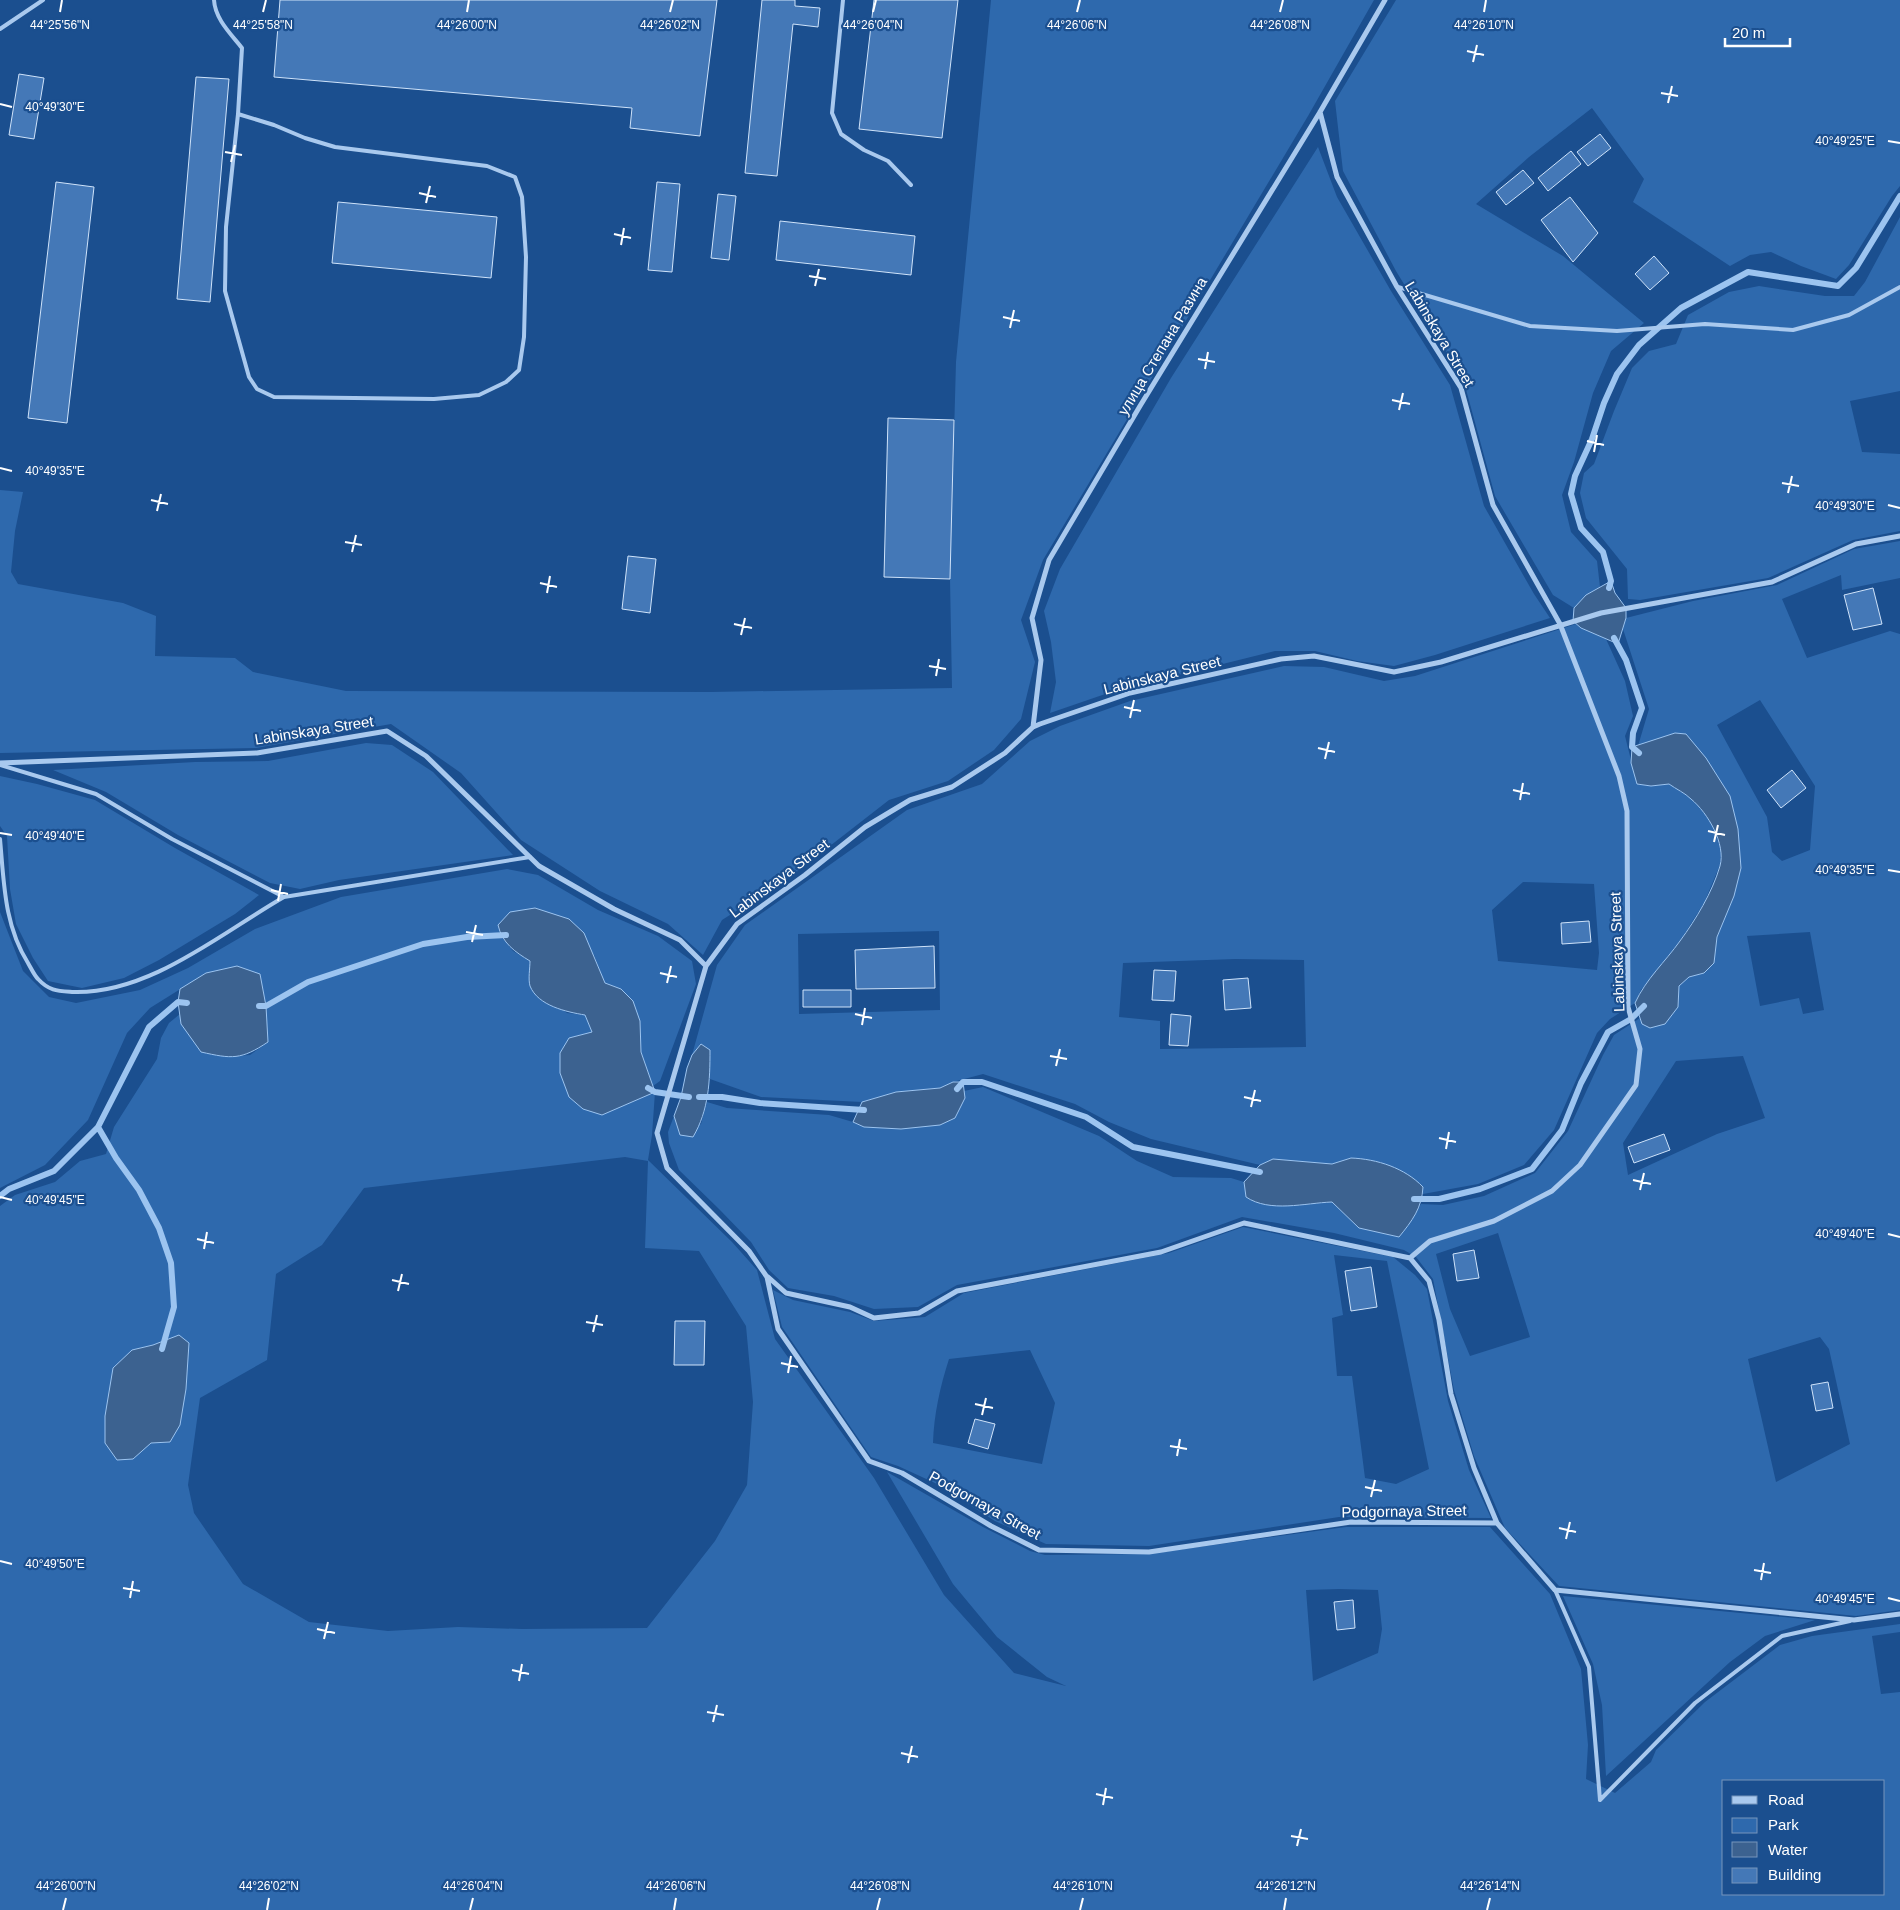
<svg xmlns="http://www.w3.org/2000/svg" width="1900" height="1910" font-family="Helvetica,sans-serif">
<style>
.green{fill:#2e69ad;fill-rule:evenodd}
.water{fill:#3c6290;stroke:#9cc4f0}
.lines{fill:none;stroke-linecap:round;stroke-linejoin:round}
.stream{stroke:#9cc4f0;stroke-width:6}
.building{fill:#4478b7;stroke:#cfe3fa}
.service{stroke:#a9c9ee;stroke-width:4}
.minor{stroke:#a9c9ee;stroke-width:5}
.ticks{fill:none;stroke:#fff;stroke-width:2}
.labels{text-anchor:middle;dominant-baseline:central;stroke-width:4.5;stroke-linejoin:round;paint-order:stroke}
.street-label{font-size:15px;fill:#fff;stroke:#1b4f8f}
.ticks-label{font-size:12px;text-anchor:middle;fill:#fff;stroke:#1b4f8f;stroke-width:4.5;stroke-linejoin:round;paint-order:stroke}
</style>
<rect width="100%" height="100%" fill="#1b4f8f"/>
<!-- green -->
<path class="green" d="M 991,0 L 1374,0 L 1308,116 L 1043,560 L 1021,620 L 1035,662 L 1021,719 L 994,750 L 948,781 L 889,800 L 790,877 L 722,920 L 703,955 L 668,924 L 600,891 L 521,840 L 461,773 L 391,724 L 256,748 L 0,753 L 0,490 L 23,492 L 15,531 L 11,572 L 18,584 L 123,603 L 156,616 L 155,656 L 235,658 L 253,672 L 346,691 L 711,692 L 952,688 L 950,579 L 956,362 Z
M 1396,0 L 1900,0 L 1900,186 L 1892,196 L 1849,265 L 1836,279 L 1801,266 L 1771,252 L 1750,255 L 1730,266 L 1633,202 L 1644,179 L 1592,108 L 1529,157 L 1476,204 L 1563,256 L 1644,323 L 1611,351 L 1593,393 L 1574,462 L 1562,495 L 1571,532 L 1597,561 L 1600,587 L 1586,595 L 1574,608 L 1553,595 L 1495,496 L 1464,382 L 1396,271 L 1343,171 L 1335,101 Z
M 1318,147 L 1337,197 L 1391,291 L 1450,385 L 1484,506 L 1534,594 L 1550,618 L 1435,655 L 1394,666 L 1357,661 L 1315,651 L 1275,651 L 1114,691 L 1050,713 L 1056,682 L 1051,642 L 1044,611 L 1060,569 L 1171,378 Z
M 1900,217 L 1900,391 L 1850,401 L 1862,452 L 1900,454 L 1900,531 L 1853,540 L 1768,578 L 1640,600 L 1628,599 L 1627,569 L 1586,518 L 1580,493 L 1584,473 L 1594,464 L 1614,411 L 1632,368 L 1649,351 L 1676,344 L 1688,315 L 1729,292 L 1759,286 L 1825,296 L 1854,296 L 1865,282 Z
M 1900,541 L 1900,578 L 1842,590 L 1841,575 L 1782,599 L 1807,658 L 1890,631 L 1900,634 L 1900,1610 L 1856,1616 L 1559,1586 L 1505,1528 L 1474,1456 L 1454,1390 L 1433,1279 L 1416,1257 L 1404,1250 L 1334,1233 L 1242,1217 L 1157,1248 L 957,1285 L 918,1307 L 874,1309 L 834,1296 L 788,1288 L 769,1270 L 751,1242 L 719,1209 L 679,1170 L 669,1143 L 668,1132 L 674,1116 L 680,1135 L 701,1124 L 707,1102 L 727,1108 L 829,1115 L 853,1122 L 864,1127 L 901,1129 L 965,1098 L 964,1091 L 983,1087 L 1099,1136 L 1137,1161 L 1173,1177 L 1231,1178 L 1244,1182 L 1246,1196 L 1293,1206 L 1332,1202 L 1359,1228 L 1399,1237 L 1408,1226 L 1421,1204 L 1443,1205 L 1484,1196 L 1535,1173 L 1568,1131 L 1603,1055 L 1614,1035 L 1640,1018 L 1642,1024 L 1678,1007 L 1679,986 L 1689,977 L 1704,973 L 1714,963 L 1717,937 L 1734,896 L 1694,745 L 1686,734 L 1675,733 L 1638,746 L 1649,709 L 1623,629 L 1626,618 L 1693,601 L 1777,585 L 1854,549 ZM 1760,700 L 1815,786 L 1810,850 L 1782,861 L 1772,852 L 1767,817 L 1717,725 ZM 1810,932 L 1824,1010 L 1803,1014 L 1799,998 L 1760,1006 L 1747,936 ZM 1743,1056 L 1765,1118 L 1717,1134 L 1628,1175 L 1623,1143 L 1676,1061 ZM 1498,1233 L 1530,1337 L 1470,1356 L 1450,1309 L 1436,1254 ZM 1820,1337 L 1829,1349 L 1850,1444 L 1776,1482 L 1748,1359 Z
M 1576,624 L 1581,628 L 1606,639 L 1625,681 L 1633,716 L 1625,736 L 1637,784 L 1651,786 L 1669,784 L 1692,799 L 1711,821 L 1721,850 L 1720,865 L 1704,903 L 1680,941 L 1641,990 L 1635,1003 L 1610,1019 L 1597,1033 L 1554,1130 L 1524,1165 L 1478,1184 L 1423,1194 L 1423,1187 L 1351,1158 L 1332,1164 L 1273,1159 L 1260,1165 L 1151,1139 L 1109,1122 L 1075,1104 L 983,1074 L 953,1082 L 940,1088 L 896,1092 L 862,1102 L 761,1097 L 710,1079 L 710,1050 L 701,1044 L 692,1055 L 717,965 L 745,925 L 907,810 L 982,784 L 1030,741 L 1060,726 L 1130,701 L 1284,666 L 1324,667 L 1384,681 L 1415,676 ZM 1523,882 L 1594,884 L 1599,953 L 1597,970 L 1498,961 L 1492,910 ZM 939,931 L 940,1010 L 799,1014 L 798,934 ZM 1235,959 L 1304,960 L 1306,1047 L 1160,1049 L 1160,1021 L 1119,1017 L 1123,963 Z
M 366,743 L 392,745 L 433,772 L 513,855 L 339,880 L 300,889 L 270,883 L 178,835 L 106,792 L 53,770 L 195,762 L 268,761 Z
M 0,776 L 37,784 L 95,800 L 175,848 L 259,895 L 235,914 L 159,960 L 124,978 L 82,988 L 48,981 L 33,958 L 16,924 L 10,889 L 7,836 L 0,826 Z
M 507,869 L 538,875 L 598,910 L 658,936 L 692,961 L 696,984 L 660,1081 L 653,1086 L 641,1052 L 640,1021 L 621,989 L 605,984 L 594,955 L 500,935 L 513,951 L 530,961 L 530,985 L 567,1013 L 585,1015 L 592,1032 L 569,1038 L 623,1105 L 655,1092 L 652,1135 L 648,1160 L 732,1242 L 757,1270 L 775,1339 L 874,1478 L 944,1595 L 1014,1673 L 1066,1686 L 1047,1677 L 997,1637 L 953,1584 L 887,1472 L 983,1527 L 1030,1551 L 1045,1555 L 1148,1554 L 1346,1527 L 1490,1527 L 1550,1594 L 1581,1669 L 1588,1745 L 1586,1779 L 1615,1793 L 1651,1762 L 1656,1750 L 1705,1702 L 1780,1645 L 1812,1636 L 1900,1624 L 1900,1632 L 1872,1636 L 1881,1694 L 1900,1692 L 1900,1910 L 0,1910 L 0,1206 L 15,1195 L 55,1182 L 80,1161 L 106,1154 L 114,1127 L 157,1059 L 161,1038 L 169,1023 L 180,1014 L 181,1024 L 226,1057 L 250,1055 L 268,1042 L 266,1006 L 260,974 L 206,973 L 150,1008 L 127,1033 L 88,1120 L 45,1165 L 0,1188 L 0,912 L 23,971 L 49,997 L 76,1003 L 140,990 L 188,968 L 255,929 L 341,897 ZM 625,1157 L 648,1161 L 645,1248 L 699,1251 L 746,1326 L 753,1402 L 747,1485 L 715,1541 L 647,1628 L 522,1629 L 458,1627 L 388,1631 L 309,1622 L 243,1584 L 194,1513 L 188,1485 L 200,1398 L 267,1360 L 276,1274 L 322,1245 L 364,1188 ZM 189,1343 L 186,1389 L 180,1424 L 170,1442 L 151,1443 L 132,1350 L 153,1345 ZM 1339,1589 L 1378,1590 L 1382,1629 L 1378,1653 L 1313,1681 L 1306,1590 ZM 1724,1781 L 1884,1781 L 1884,1894 L 1724,1894 Z
M 1243,1227 L 1393,1257 L 1415,1275 L 1427,1289 L 1448,1401 L 1469,1470 L 1491,1518 L 1339,1517 L 1149,1546 L 1046,1544 L 995,1521 L 935,1483 L 898,1466 L 871,1457 L 782,1327 L 773,1290 L 793,1300 L 850,1312 L 874,1321 L 925,1317 L 964,1293 L 1169,1253 ZM 1334,1255 L 1387,1261 L 1429,1469 L 1396,1484 L 1365,1478 L 1352,1376 L 1337,1376 L 1332,1318 L 1343,1315 ZM 1030,1350 L 1055,1403 L 1042,1464 L 933,1443 C 934,1414 940,1387 949,1359 Z
M 1563,1596 L 1815,1620 L 1765,1636 L 1730,1662 L 1606,1776 L 1602,1705 L 1593,1664 Z"/>
<!-- water -->
<path class="water" d="M 1611,581 L 1615,593 L 1626,608 L 1626,618 L 1618,644 L 1581,628 L 1573,621 L 1574,608 L 1586,595 Z
M 1675,733 L 1686,734 L 1706,758 L 1730,796 L 1738,829 L 1741,868 L 1734,896 L 1717,937 L 1714,963 L 1704,973 L 1689,977 L 1679,986 L 1678,1007 L 1665,1024 L 1650,1028 L 1642,1024 L 1635,1003 C 1646,979 1665,962 1680,941 C 1696,919 1712,893 1720,866 C 1726,844 1708,813 1691,799 C 1685,793 1676,789 1669,784 L 1651,786 L 1637,784 L 1631,763 L 1632,747 Z
M 535,908 L 569,919 L 584,933 L 605,983 L 621,989 L 633,1001 L 640,1021 L 641,1052 L 655,1092 L 602,1115 L 583,1109 L 569,1097 L 560,1073 L 560,1053 L 569,1038 L 592,1032 L 585,1015 C 567,1012 538,1006 530,986 C 528,979 530,968 530,961 C 515,952 502,943 498,925 L 510,912 Z
M 237,966 L 260,974 L 266,1006 L 268,1042 C 241,1060 232,1059 201,1052 L 181,1024 L 178,1002 L 180,989 L 206,973 Z
M 701,1044 L 710,1050 C 710,1081 709,1110 693,1137 L 680,1135 L 674,1116 L 681,1097 L 687,1068 L 692,1055 Z
M 953,1082 L 963,1082 L 965,1098 L 955,1118 L 940,1125 L 901,1129 L 864,1127 L 853,1122 L 862,1102 L 896,1092 L 940,1088 Z
M 1351,1158 C 1377,1159 1405,1168 1423,1187 C 1422,1208 1412,1221 1399,1237 L 1359,1228 L 1332,1202 C 1305,1203 1270,1213 1246,1197 L 1244,1182 L 1260,1165 L 1273,1159 L 1332,1164 Z
M 179,1335 L 189,1343 L 186,1389 L 180,1425 L 170,1442 L 151,1443 L 133,1459 L 117,1460 L 105,1443 L 105,1416 L 113,1368 L 132,1350 L 153,1345 Z"/>
<g class="lines">
<!-- stream -->
<path class="stream" d="M 1609,588 L 1611,581 L 1603,552 L 1581,528 L 1571,494 L 1575,476 L 1592,439 L 1604,403 L 1617,374 L 1639,345 L 1681,308 L 1748,272 L 1838,286 L 1856,268 L 1900,196
M 1614,638 L 1626,660 L 1642,708 L 1633,733 L 1632,747 L 1639,753
M 259,1006 L 266,1006 L 308,982 L 423,944 L 467,937 L 506,935
M 648,1088 L 655,1092 L 689,1097
M 957,1089 L 963,1082 L 982,1082 L 1086,1117 L 1133,1147 L 1260,1172
M 699,1097 L 722,1097 L 760,1103 L 864,1110
M 98,1127 L 116,1158 L 139,1190 L 159,1228 L 171,1263 L 174,1307 L 162,1349
M 0,1196 L 9,1189 L 54,1171 L 98,1127 L 149,1027 L 178,1002 L 187,1003
M 1414,1199 L 1439,1199 L 1480,1189 L 1532,1169 L 1562,1130 L 1581,1083 L 1608,1032 L 1631,1019 L 1644,1006"/>
</g>
<!-- building -->
<path class="building" d="M 280,0 L 717,0 L 700,136 L 630,128 L 632,108 L 274,77 Z
M 762,0 L 795,0 L 795,6 L 820,8 L 818,27 L 793,24 L 777,176 L 745,173 Z
M 874,0 L 958,0 L 942,138 L 859,129 Z
M 19,74 L 44,78 L 34,139 L 9,135 Z
M 196,77 L 229,79 L 210,302 L 177,299 Z
M 1600,134 L 1611,148 L 1588,166 L 1577,152 Z
M 1571,151 L 1581,164 L 1548,191 L 1538,178 Z
M 1523,170 L 1534,183 L 1506,205 L 1496,192 Z
M 56,182 L 94,187 L 67,423 L 28,418 Z
M 657,182 L 680,184 L 672,272 L 648,270 Z
M 718,194 L 736,196 L 729,260 L 711,258 Z
M 1570,197 L 1598,233 L 1573,262 L 1541,220 Z
M 338,202 L 497,217 L 491,278 L 332,263 Z
M 780,221 L 915,236 L 911,275 L 776,260 Z
M 1654,256 L 1669,273 L 1650,290 L 1635,274 Z
M 888,418 L 954,420 L 950,579 L 884,577 Z
M 628,556 L 656,559 L 650,613 L 622,609 Z
M 1873,588 L 1882,624 L 1853,630 L 1844,595 Z
M 1792,770 L 1806,788 L 1781,808 L 1767,790 Z
M 1589,921 L 1591,942 L 1562,944 L 1561,923 Z
M 934,946 L 935,988 L 856,989 L 855,950 Z
M 1154,970 L 1176,971 L 1174,1001 L 1152,1000 Z
M 1248,978 L 1251,1008 L 1225,1010 L 1223,980 Z
M 803,990 L 851,990 L 851,1007 L 803,1007 Z
M 1171,1014 L 1191,1016 L 1188,1046 L 1169,1045 Z
M 1664,1134 L 1670,1150 L 1634,1163 L 1628,1147 Z
M 1474,1250 L 1479,1278 L 1457,1281 L 1453,1254 Z
M 1371,1267 L 1377,1307 L 1351,1311 L 1345,1271 Z
M 675,1321 L 705,1321 L 704,1365 L 674,1365 Z
M 1828,1382 L 1833,1408 L 1816,1411 L 1811,1385 Z
M 975,1419 L 995,1424 L 988,1449 L 968,1443 Z
M 1353,1600 L 1355,1628 L 1337,1630 L 1334,1602 Z"/>
<g class="lines">
<!-- service -->
<path class="service" d="M 214,0 C 215,19 231,34 242,48 L 238,114 L 226,227 L 225,291 L 249,377 L 257,389 L 274,397 L 434,399 L 479,395 L 506,382 L 519,370 L 524,337 L 526,257 L 522,197 L 515,177 L 487,166 L 335,147 L 305,138 L 274,125 L 238,114
M 843,0 L 832,113 L 841,134 L 864,150 L 888,161 L 911,185
M 0,29 L 43,0
M 1398,287 L 1530,326 L 1617,331 L 1705,324 L 1793,330 L 1849,315 L 1900,287
M 0,765 L 96,794 L 172,839 L 284,897 L 530,857
M 0,839 C 4,882 4,925 28,963 C 31,968 34,975 38,979 C 49,991 58,991 72,992 C 149,995 221,933 284,897
M 1555,1590 L 1589,1667 L 1600,1800
M 1600,1800 L 1695,1703 L 1782,1636 L 1850,1621"/>
<!-- minor -->
<path class="minor" d="M 1320,112 L 1337,177 L 1397,287 L 1461,388 L 1493,505 L 1560,624 L 1619,776 L 1627,811 L 1628,1007 L 1640,1049 L 1636,1085 L 1580,1165 L 1552,1191 L 1494,1221 L 1430,1241 L 1410,1258
M 1033,727 L 1041,660 L 1032,618 L 1049,560 L 1140,406 L 1320,112 L 1385,0
M 0,763 L 257,753 L 387,731 L 426,756 L 539,866 L 614,909 L 680,940 L 706,966 L 737,924 L 805,875 L 865,827 L 910,800 L 952,787 L 1005,753 L 1033,727 L 1040,724 L 1130,693 L 1281,659 L 1314,656 L 1394,672 L 1441,662 L 1601,613 L 1772,582 L 1856,544 L 1900,536
M 706,966 L 657,1133 L 667,1168 L 749,1251 L 767,1277 L 778,1329 L 869,1461 L 902,1473 L 991,1526 L 1039,1550 L 1149,1552 L 1351,1522 L 1497,1523 L 1555,1590 L 1854,1620 L 1900,1614
M 768,1277 L 786,1293 L 850,1307 L 874,1318 L 919,1313 L 957,1291 L 1161,1252 L 1244,1223 L 1410,1258 L 1429,1281 L 1439,1320 L 1451,1394 L 1474,1468 L 1497,1523"/>
</g>
<!-- ticks -->
<path class="ticks" d="M 60,12 L 62,0M 263,12 L 266,0M 467,12 L 469,0M 670,12 L 673,0M 873,12 L 876,0M 1077,12 L 1080,0M 1280,12 L 1283,0M 1484,12 L 1486,0M 1467,51 L 1484,55M 1473,62 L 1477,45M 1661,93 L 1678,96M 1668,103 L 1672,86M 0,104 L 12,107M 1888,141 L 1900,143M 225,152 L 242,155M 231,162 L 235,145M 419,193 L 436,197M 426,203 L 430,186M 614,234 L 631,238M 621,245 L 624,228M 809,276 L 826,279M 815,286 L 819,269M 1003,317 L 1020,321M 1010,328 L 1014,310M 1198,359 L 1215,362M 1205,369 L 1208,352M 1392,400 L 1410,404M 1399,410 L 1403,393M 1587,441 L 1604,445M 1594,452 L 1597,435M 0,468 L 12,471M 1782,483 L 1799,486M 1788,493 L 1792,476M 151,500 L 168,504M 1888,505 L 1900,508M 157,511 L 161,494M 345,542 L 362,545M 352,552 L 356,535M 540,583 L 557,587M 547,593 L 550,576M 734,624 L 752,628M 741,635 L 745,618M 929,666 L 946,669M 936,676 L 939,659M 1124,707 L 1141,711M 1130,718 L 1134,700M 1318,748 L 1335,752M 1325,759 L 1329,742M 1513,790 L 1530,794M 1520,800 L 1523,783M 1708,831 L 1725,835M 0,833 L 12,835M 1714,842 L 1718,825M 1888,870 L 1900,872M 271,890 L 288,894M 278,901 L 281,884M 466,932 L 483,935M 472,942 L 476,925M 660,973 L 677,977M 667,983 L 671,966M 855,1014 L 872,1018M 862,1025 L 865,1008M 1050,1056 L 1067,1059M 1056,1066 L 1060,1049M 1244,1097 L 1261,1101M 1251,1107 L 1255,1090M 1439,1138 L 1456,1142M 1446,1149 L 1449,1132M 1633,1180 L 1651,1184M 1640,1190 L 1644,1173M 0,1197 L 12,1200M 1888,1234 L 1900,1237M 197,1239 L 214,1243M 204,1249 L 207,1232M 392,1280 L 409,1284M 398,1291 L 402,1274M 586,1322 L 603,1325M 593,1332 L 597,1315M 781,1363 L 798,1367M 788,1373 L 791,1356M 975,1404 L 993,1408M 982,1415 L 986,1398M 1170,1446 L 1187,1449M 1177,1456 L 1180,1439M 1365,1487 L 1382,1491M 1371,1497 L 1375,1480M 1559,1528 L 1576,1532M 1566,1539 L 1570,1522M 0,1561 L 12,1564M 1754,1570 L 1771,1573M 1761,1580 L 1764,1563M 123,1588 L 140,1591M 130,1598 L 133,1581M 1888,1598 L 1900,1601M 317,1629 L 335,1633M 324,1639 L 328,1622M 512,1670 L 529,1674M 519,1681 L 522,1664M 707,1712 L 724,1715M 713,1722 L 717,1705M 901,1753 L 918,1757M 908,1763 L 912,1746M 1096,1794 L 1113,1798M 1103,1805 L 1106,1788M 1291,1836 L 1308,1839M 1297,1846 L 1301,1829M 63,1910 L 66,1898M 267,1910 L 269,1898M 470,1910 L 473,1898M 674,1910 L 676,1898M 877,1910 L 880,1898M 1080,1910 L 1083,1898M 1284,1910 L 1286,1898M 1487,1910 L 1490,1898"/>
<g class="labels">
<!-- street labels -->
<g class="street-label">
<text transform="translate(1440 334) rotate(59)">Labinskaya Street</text>
<text transform="translate(1162 346) rotate(-59)">улица Степана Разина</text>
<text transform="translate(1162 675) rotate(-14)">Labinskaya Street</text>
<text transform="translate(314 730) rotate(-9)">Labinskaya Street</text>
<text transform="translate(779 878) rotate(-37)">Labinskaya Street</text>
<text transform="translate(1617 952) rotate(-92)">Labinskaya Street</text>
<text transform="translate(985 1505) rotate(29)">Podgornaya Street</text>
<text transform="translate(1404 1511) rotate(-1)">Podgornaya Street</text>
</g>
</g>
<g class="ticks-label">
<text x="60" y="29">44°25'56"N</text>
<text x="263" y="29">44°25'58"N</text>
<text x="467" y="29">44°26'00"N</text>
<text x="670" y="29">44°26'02"N</text>
<text x="873" y="29">44°26'04"N</text>
<text x="1077" y="29">44°26'06"N</text>
<text x="1280" y="29">44°26'08"N</text>
<text x="1484" y="29">44°26'10"N</text>
<text x="55" y="111">40°49'30"E</text>
<text x="1845" y="145">40°49'25"E</text>
<text x="55" y="475">40°49'35"E</text>
<text x="1845" y="510">40°49'30"E</text>
<text x="55" y="840">40°49'40"E</text>
<text x="1845" y="874">40°49'35"E</text>
<text x="55" y="1204">40°49'45"E</text>
<text x="1845" y="1238">40°49'40"E</text>
<text x="55" y="1568">40°49'50"E</text>
<text x="1845" y="1603">40°49'45"E</text>
<text x="66" y="1890">44°26'00"N</text>
<text x="269" y="1890">44°26'02"N</text>
<text x="473" y="1890">44°26'04"N</text>
<text x="676" y="1890">44°26'06"N</text>
<text x="880" y="1890">44°26'08"N</text>
<text x="1083" y="1890">44°26'10"N</text>
<text x="1286" y="1890">44°26'12"N</text>
<text x="1490" y="1890">44°26'14"N</text>
</g>
<!-- legend -->
<rect x="1722" y="1780" width="162" height="115" fill="#1b4f8f" stroke="#7695bc"/>
<rect x="1732" y="1796" width="25" height="8" fill="#a9c9ee" stroke="#7695bc"/>
<text x="1768" y="1805" font-size="15" fill="#ffffff">Road</text>
<rect x="1732" y="1818" width="25" height="15" fill="#2e69ad" stroke="#7695bc"/>
<text x="1768" y="1830" font-size="15" fill="#ffffff">Park</text>
<rect x="1732" y="1842" width="25" height="15" fill="#3c6290" stroke="#7695bc"/>
<text x="1768" y="1855" font-size="15" fill="#ffffff">Water</text>
<rect x="1732" y="1868" width="25" height="15" fill="#4478b7" stroke="#7695bc"/>
<text x="1768" y="1880" font-size="15" fill="#ffffff">Building</text>
<!-- scale -->
<path d="M1725 38v8h65v-8" fill="none" stroke="#ffffff" stroke-width="2.5"/>
<text x="1732" y="38" font-size="15" fill="#ffffff" stroke="#1b4f8f" stroke-width="4" paint-order="stroke">20 m</text>
</svg>
